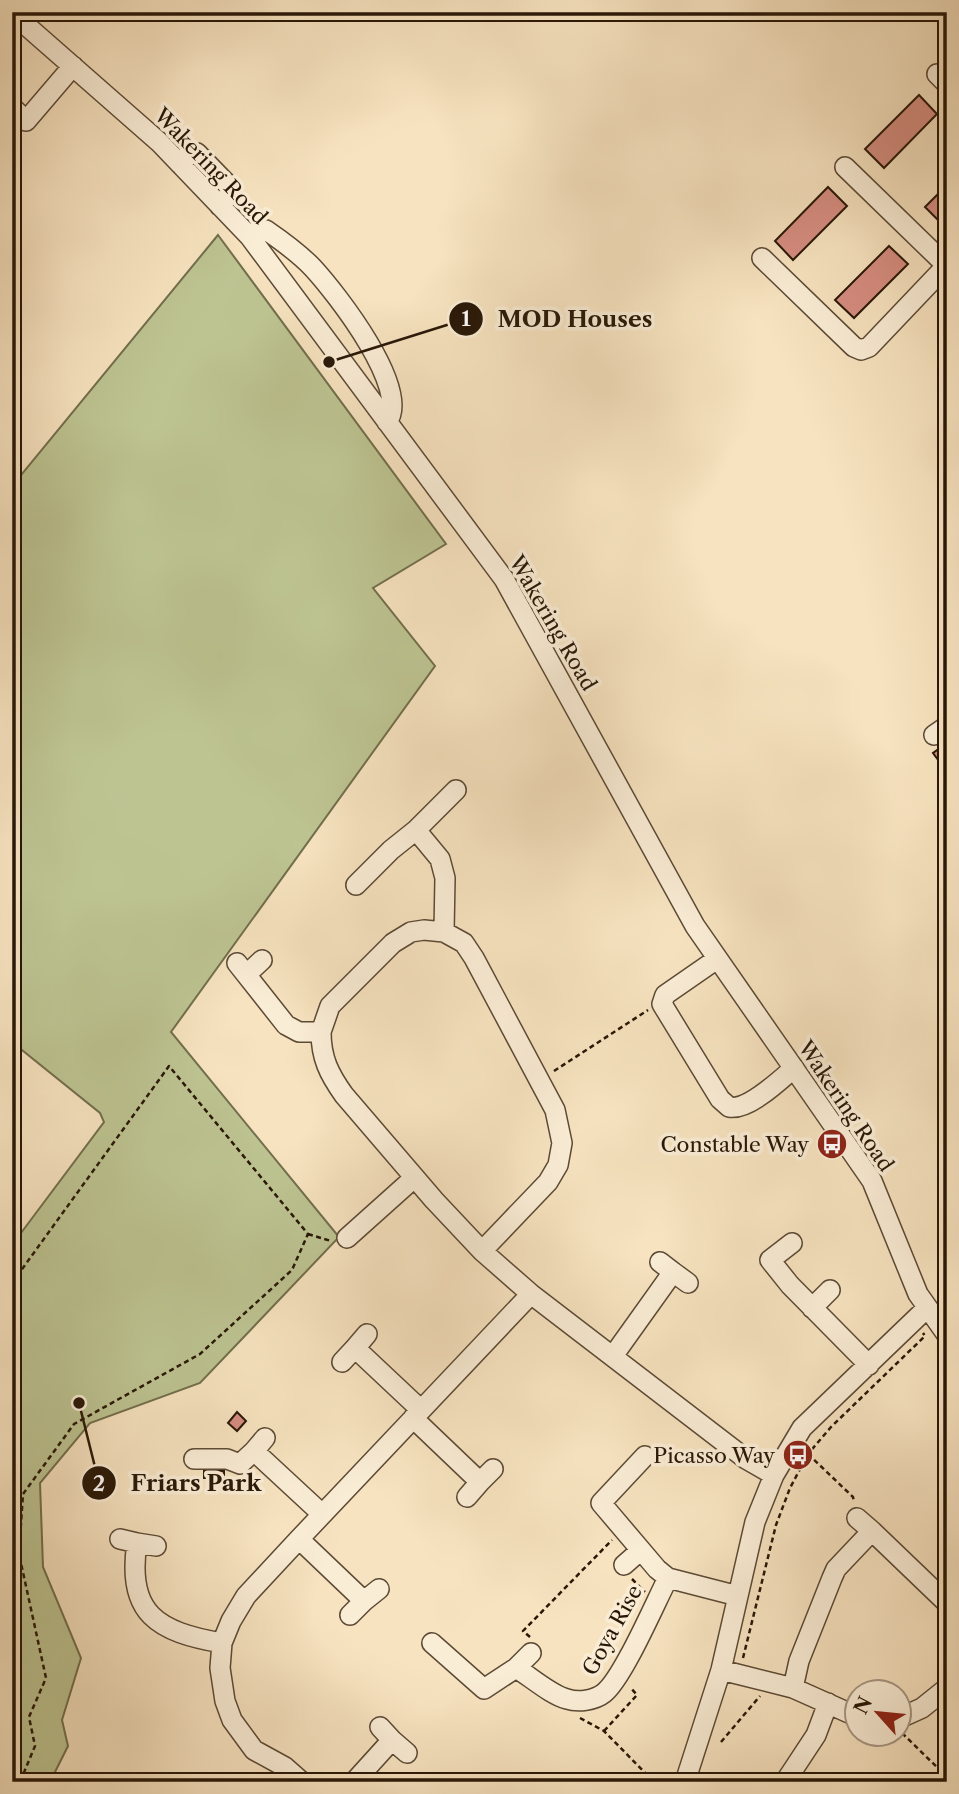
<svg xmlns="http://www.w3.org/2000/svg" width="959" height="1794" font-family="'Libre Caslon Text',serif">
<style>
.green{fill:#bdc492;stroke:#726e4c;stroke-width:2}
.building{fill:#d68d81;stroke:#281707;stroke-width:2}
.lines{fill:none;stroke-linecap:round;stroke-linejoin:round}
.minor-casing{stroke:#5c4a35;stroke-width:22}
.path{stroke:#281707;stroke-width:2.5;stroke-dasharray:5 3.5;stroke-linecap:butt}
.minor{stroke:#faedd6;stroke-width:19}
.labels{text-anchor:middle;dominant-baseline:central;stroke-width:7;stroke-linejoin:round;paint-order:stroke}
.street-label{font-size:21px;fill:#281707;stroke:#faedd6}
.poi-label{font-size:21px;fill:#281707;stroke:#faedd6;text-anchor:end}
.leader{fill:none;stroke:#281707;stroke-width:2.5}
.callout-dot{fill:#281707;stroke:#faedd6;stroke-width:2.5}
.mark-label{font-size:21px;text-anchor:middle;font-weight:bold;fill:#fff}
.callout-label{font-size:23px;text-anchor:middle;font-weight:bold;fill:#281707;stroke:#faedd6;stroke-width:7;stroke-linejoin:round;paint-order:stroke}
</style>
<rect width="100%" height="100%" fill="#f7e3c0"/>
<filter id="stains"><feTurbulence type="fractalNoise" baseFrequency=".00286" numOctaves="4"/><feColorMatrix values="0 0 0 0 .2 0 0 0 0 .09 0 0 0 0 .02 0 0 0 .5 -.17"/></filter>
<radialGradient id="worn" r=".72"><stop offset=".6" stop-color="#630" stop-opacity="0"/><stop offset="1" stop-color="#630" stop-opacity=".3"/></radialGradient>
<!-- green -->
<path class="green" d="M 218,235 L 446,544 L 373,588 L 435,666 L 171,1032 L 339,1237 L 200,1383 L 90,1423 L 40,1483 L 43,1567 L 81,1658 L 62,1720 L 68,1746 L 50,1782 L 12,1782 L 12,1245 L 104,1122 L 100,1113 L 12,1042 L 12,486 Z"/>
<!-- building -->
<path class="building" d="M 919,95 L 937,114 L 884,168 L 865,149 Z
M 947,185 L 947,229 L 925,207 Z
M 828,187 L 847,206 L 793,260 L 775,241 Z
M 889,246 L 908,264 L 854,318 L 835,300 Z
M 947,743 L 947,772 L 933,753 Z
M 237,1412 L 246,1421 L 237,1431 L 228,1423 Z
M 204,1471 L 224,1471 L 224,1484 L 208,1484 L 208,1478 L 204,1478 Z"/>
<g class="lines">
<!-- minor casing -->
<g class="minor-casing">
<path id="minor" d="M 12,13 L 159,142 L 250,237 L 504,579 L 695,926 L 872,1181 L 918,1294 L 947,1335
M 937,74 L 947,84
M 12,107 L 26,121 L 73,66
M 180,164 L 190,154 L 197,153 L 229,186 L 231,193 L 220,206
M 845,167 L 946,265
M 250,237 L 258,230 L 266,230 C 282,241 299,253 313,268 C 336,293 412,390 387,422
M 762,258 L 854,347 L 861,350 L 869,347 L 947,265
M 934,735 L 947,726
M 356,885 L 391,850 L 416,830
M 444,932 L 464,943 L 474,958 L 555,1110 L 562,1143 L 558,1165 L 548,1182 L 482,1251
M 717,959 L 665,995 L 662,1004 L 720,1099 L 729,1107 C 748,1111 780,1080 794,1068
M 237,963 L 286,1025 L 299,1032 L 321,1032 C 321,1058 329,1074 344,1095 L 434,1200 L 482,1251 L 531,1294 L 746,1459 L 774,1475
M 247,974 L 262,960
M 321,1032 L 330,1006 L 393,943 L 411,932 L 424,930 L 444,932 L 445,878 L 440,859 L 416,830 L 456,790
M 347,1238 L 414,1178
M 792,1243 L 770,1260 L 790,1285 L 869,1365
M 673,1272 L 688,1283
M 812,1308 L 830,1290
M 367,1334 L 355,1348 L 421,1410
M 613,1356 L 673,1272 L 660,1262
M 342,1362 L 355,1348
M 413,1418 L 480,1482 L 493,1469
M 265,1438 L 254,1451 L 322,1514
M 645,1456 L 601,1503 L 657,1569 L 668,1578
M 194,1459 L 227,1459 L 240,1464 L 254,1451
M 467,1497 L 480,1482
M 857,1518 L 872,1531
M 120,1539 L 137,1543 C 126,1614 158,1632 222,1643
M 299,1539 L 364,1601 L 379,1589
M 137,1543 L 156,1546
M 624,1565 L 641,1550
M 350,1615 L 364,1601
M 432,1643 L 484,1689 L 516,1668 C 531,1677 551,1695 567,1699 C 579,1703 595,1700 604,1693 C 623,1678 655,1603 668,1578 L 738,1596
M 516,1668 L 531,1653
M 721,1670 L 793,1688 L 858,1717
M 793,1688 L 799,1661 L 832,1578 L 836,1569 L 872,1531 L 947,1603
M 900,1718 L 922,1708 L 947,1688
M 392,1740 L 407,1753
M 302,1782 L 285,1767 L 254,1750 L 232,1720 L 225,1701 L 220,1668 L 222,1643 L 231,1621 L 246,1596 L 299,1539 L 531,1294
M 354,1782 L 392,1740 L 380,1727
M 685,1782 L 721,1670 L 755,1522 L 774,1475 L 802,1428 L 927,1308
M 785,1782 L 816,1735 L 828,1703"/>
</g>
<!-- path -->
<path class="path" d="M 554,1071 L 648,1010
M 308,1234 L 331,1241
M 12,1283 L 169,1066 L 308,1234 L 292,1270 L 200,1354 L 74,1424 L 23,1494 L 19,1554 L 46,1678 L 29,1717 L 35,1746 L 20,1782
M 808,1454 L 853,1497 L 854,1502
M 632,1579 L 645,1592
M 530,1637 L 523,1631 L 612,1540
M 743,1658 L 776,1525 L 790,1488 L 808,1454 L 831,1427 L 925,1336 L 923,1333
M 580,1718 L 604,1731 L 654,1782
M 604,1731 L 637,1695 L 630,1687
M 902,1733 L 947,1777
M 721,1742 L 760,1696"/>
<!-- minor -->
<use href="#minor" class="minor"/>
</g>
<!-- icons -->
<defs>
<g id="bus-disc" transform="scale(1.575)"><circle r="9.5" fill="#8f2418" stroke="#faedd6"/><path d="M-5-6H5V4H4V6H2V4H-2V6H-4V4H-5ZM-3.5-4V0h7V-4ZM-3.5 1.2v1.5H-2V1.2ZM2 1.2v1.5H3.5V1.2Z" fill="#fff"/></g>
</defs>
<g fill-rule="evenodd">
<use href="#bus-disc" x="832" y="1144"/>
<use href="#bus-disc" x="798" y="1455"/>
</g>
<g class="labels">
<!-- street labels -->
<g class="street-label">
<text transform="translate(211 166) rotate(46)">Wakering Road</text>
<text transform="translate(553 623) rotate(60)">Wakering Road</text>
<text transform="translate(846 1106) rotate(56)">Wakering Road</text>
<text transform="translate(612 1630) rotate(-61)">Goya Rise</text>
</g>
<!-- poi labels -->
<g class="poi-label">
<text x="809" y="1144">Constable Way</text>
<text x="775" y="1455">Picasso Way</text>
</g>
</g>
<!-- callouts -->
<path class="leader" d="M329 362L466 319M79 1403L99 1483"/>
<g class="callout-dot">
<circle cx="329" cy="362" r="7"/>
<circle cx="79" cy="1403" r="7"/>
<circle cx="466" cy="319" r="18"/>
<circle cx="99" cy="1483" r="18"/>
</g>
<g class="mark-label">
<text x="466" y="326">1</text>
<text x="99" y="1491">2</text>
</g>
<g class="callout-label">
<text x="575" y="327">MOD Houses</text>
<text x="196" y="1491">Friars Park</text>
</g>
<!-- margin -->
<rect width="959" height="1794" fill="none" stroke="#f7e3c0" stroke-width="42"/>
<rect x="14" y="14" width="931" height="1766" fill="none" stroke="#281707" stroke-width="3.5"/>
<rect x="21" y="21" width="917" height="1752" fill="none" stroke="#281707" stroke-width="2"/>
<!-- north arrow -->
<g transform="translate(878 1713) rotate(297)"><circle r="33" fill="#faedd6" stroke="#a69783" stroke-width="2"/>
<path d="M0-5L12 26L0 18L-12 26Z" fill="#8f2418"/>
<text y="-10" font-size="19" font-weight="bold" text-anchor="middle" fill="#281707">N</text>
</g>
<rect width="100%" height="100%" filter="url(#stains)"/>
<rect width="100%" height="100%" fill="url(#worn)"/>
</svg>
